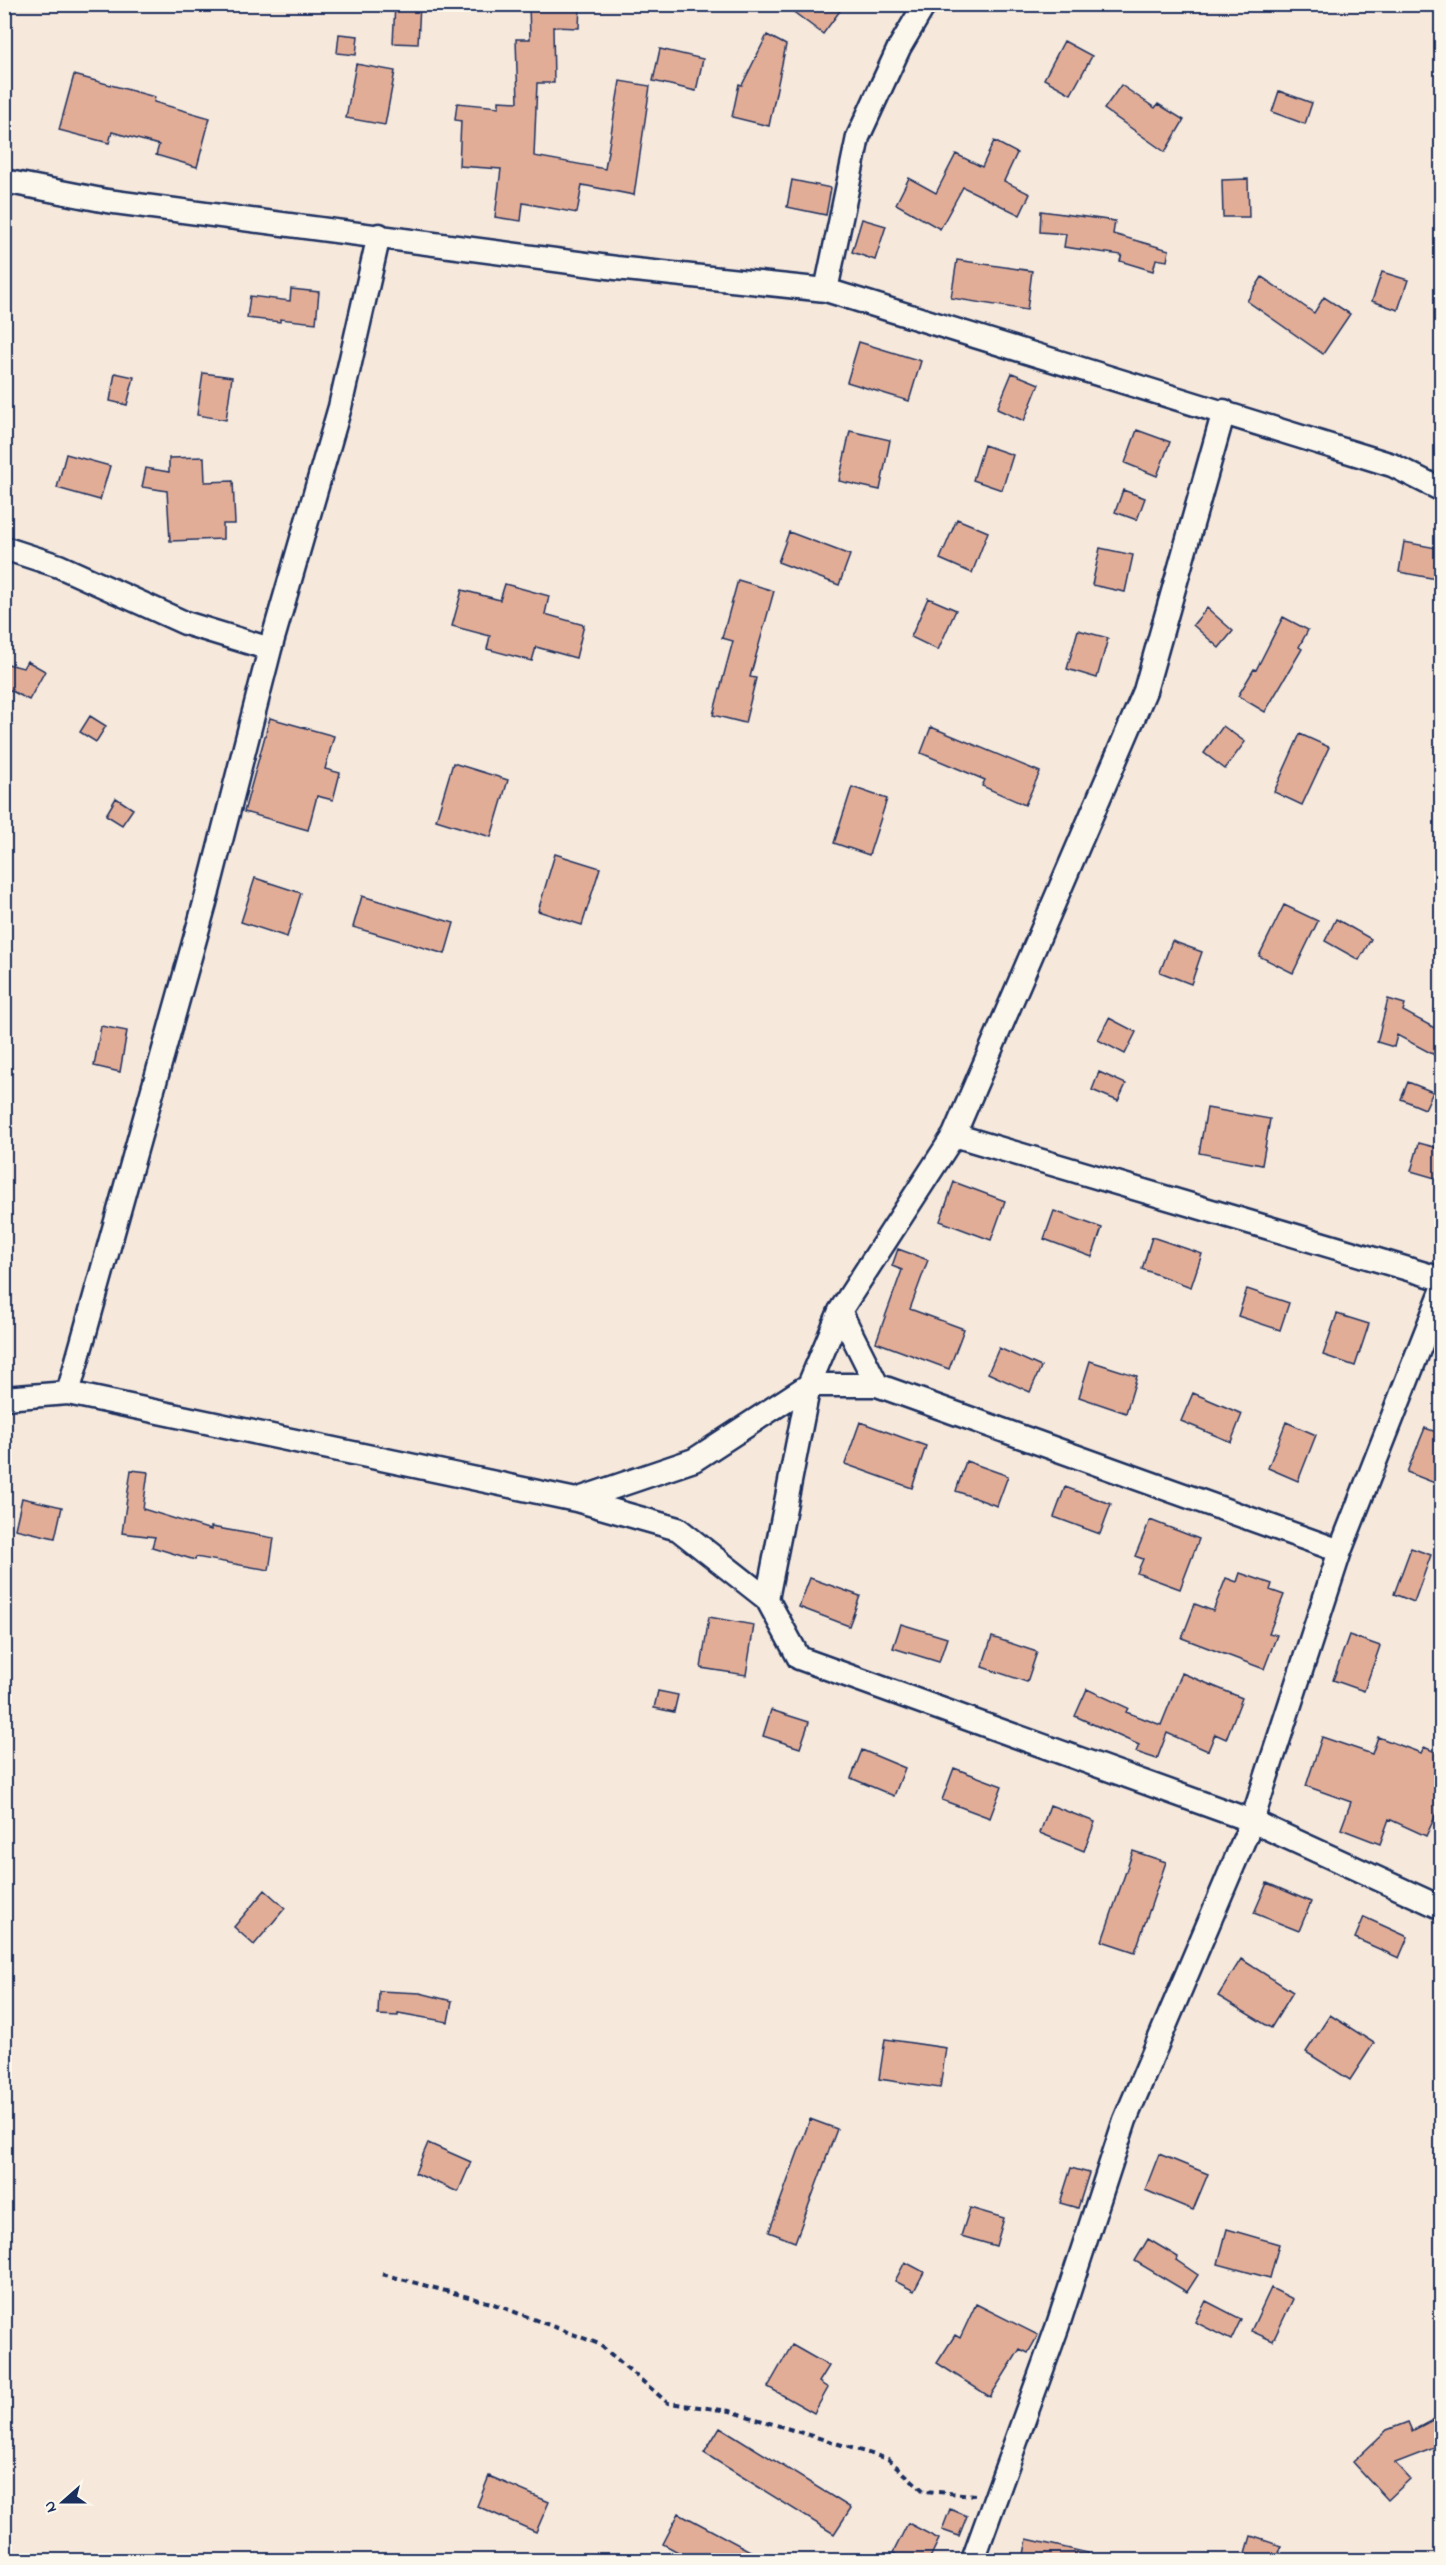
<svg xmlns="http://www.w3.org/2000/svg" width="1446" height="2565" font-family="'Indie Flower',sans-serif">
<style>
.building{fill:#e2ad97;stroke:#1b2f5e;stroke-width:1.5}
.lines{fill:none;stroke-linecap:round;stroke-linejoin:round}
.minor-casing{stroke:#1b2f5e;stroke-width:27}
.path{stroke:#1b2f5e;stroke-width:4;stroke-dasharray:6 4.5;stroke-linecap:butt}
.minor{stroke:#fbf7ec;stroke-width:22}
</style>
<rect width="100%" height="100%" fill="#f6e8db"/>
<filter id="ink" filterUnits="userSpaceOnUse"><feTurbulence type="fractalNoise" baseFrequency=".0167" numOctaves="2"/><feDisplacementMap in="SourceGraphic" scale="12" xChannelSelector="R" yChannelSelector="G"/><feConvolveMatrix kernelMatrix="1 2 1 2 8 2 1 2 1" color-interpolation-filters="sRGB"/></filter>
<g filter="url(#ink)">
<!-- building -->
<path class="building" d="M 395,4 L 420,4 L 418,44 L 393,43 Z
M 529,4 L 580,4 L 579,28 L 553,27 L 554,83 L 537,83 L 534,156 L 605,169 L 620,81 L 650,86 L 634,195 L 582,185 L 577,213 L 523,203 L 521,221 L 495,217 L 501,169 L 459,166 L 461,121 L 455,120 L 457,103 L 499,107 L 499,101 L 518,102 L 516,39 L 530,39 Z
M 783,4 L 845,4 L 823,34 Z
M 339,34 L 358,36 L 356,55 L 337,53 Z
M 767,35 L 786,45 L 769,126 L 732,117 L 739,84 L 742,85 Z
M 1064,41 L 1092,56 L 1071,94 L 1044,79 Z
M 660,49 L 703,59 L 696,91 L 653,81 Z
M 356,64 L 395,71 L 385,125 L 346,118 Z
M 74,75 L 155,97 L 154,102 L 210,118 L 197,167 L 156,155 L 159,145 L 112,132 L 109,143 L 59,130 Z
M 1121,85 L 1155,108 L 1158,104 L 1184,120 L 1165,152 L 1104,109 Z
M 1279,91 L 1312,103 L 1305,124 L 1272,112 Z
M 994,141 L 1017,153 L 1004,181 L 1030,194 L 1020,215 L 963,187 L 940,229 L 896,204 L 909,178 L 936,193 L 956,154 L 982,167 Z
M 1248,179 L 1249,217 L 1223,217 L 1222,180 Z
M 792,180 L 831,188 L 826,215 L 787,207 Z
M 1041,211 L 1115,221 L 1113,234 L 1169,250 L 1167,261 L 1156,259 L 1153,271 L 1120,261 L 1122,255 L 1064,247 L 1066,234 L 1040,232 Z
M 862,219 L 886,226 L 875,260 L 852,252 Z
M 957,260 L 1032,271 L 1027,310 L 951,298 Z
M 1382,272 L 1408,280 L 1398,310 L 1372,301 Z
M 1262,277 L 1314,313 L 1324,297 L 1350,314 L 1323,354 L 1247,301 Z
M 291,289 L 319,292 L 316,323 L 280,319 L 280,322 L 247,318 L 250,296 L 290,301 Z
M 859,342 L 921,361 L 909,401 L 847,382 Z
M 115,373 L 134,377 L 127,405 L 110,401 Z
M 203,373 L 232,377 L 226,420 L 197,415 Z
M 1012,373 L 1039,384 L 1024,421 L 997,409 Z
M 1137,430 L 1170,442 L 1157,476 L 1125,463 Z
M 850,431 L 890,440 L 880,490 L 839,481 Z
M 984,445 L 1013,455 L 1002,490 L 973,480 Z
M 66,454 L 110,466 L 100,500 L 57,488 Z
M 204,457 L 205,482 L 233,481 L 235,524 L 223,524 L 223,539 L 170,541 L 167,491 L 142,487 L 146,468 L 169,472 L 169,458 Z
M 1123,490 L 1145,498 L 1137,520 L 1115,512 Z
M 957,519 L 988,532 L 972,573 L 940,559 Z
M 789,532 L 850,555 L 839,585 L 778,562 Z
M 1404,542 L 1442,549 L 1442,580 L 1399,572 Z
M 1100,548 L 1133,555 L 1125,592 L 1092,585 Z
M 738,580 L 774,591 L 750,677 L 756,678 L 745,723 L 713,715 L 733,641 L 722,638 Z
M 505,584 L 549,596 L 545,614 L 584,625 L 576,658 L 536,647 L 532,661 L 487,649 L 490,636 L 452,626 L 462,590 L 500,600 Z
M 928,598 L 956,610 L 938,650 L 911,637 Z
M 1207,608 L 1233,631 L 1219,648 L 1193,625 Z
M 1283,617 L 1308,630 L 1299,647 L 1302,649 L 1265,712 L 1238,696 L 1254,669 L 1256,670 Z
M 1078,630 L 1108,638 L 1097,678 L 1067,669 Z
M 27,661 L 45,671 L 29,700 L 4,687 L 4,663 L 23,668 Z
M 90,716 L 106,726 L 96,742 L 80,732 Z
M 270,718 L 334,736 L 325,769 L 340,773 L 333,800 L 317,796 L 308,830 L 244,812 Z
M 1223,726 L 1245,742 L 1225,769 L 1204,753 Z
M 931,727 L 1040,772 L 1025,805 L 982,786 L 985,780 L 921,753 Z
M 1300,734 L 1329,747 L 1302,805 L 1274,792 Z
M 453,763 L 508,780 L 491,837 L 436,820 Z
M 852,787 L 887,799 L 869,855 L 834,843 Z
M 116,798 L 133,809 L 122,825 L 106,815 Z
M 555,854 L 600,868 L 582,925 L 538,911 Z
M 255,878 L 301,893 L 287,937 L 241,922 Z
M 362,896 L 454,923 L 445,954 L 353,927 Z
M 1284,905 L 1318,921 L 1293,973 L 1259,956 Z
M 1336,919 L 1371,939 L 1359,960 L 1325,941 Z
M 1172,941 L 1202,952 L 1191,984 L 1160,972 Z
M 1388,999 L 1405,1004 L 1403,1011 L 1442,1032 L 1442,1059 L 1397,1035 L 1394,1047 L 1377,1042 Z
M 1109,1018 L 1136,1032 L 1125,1054 L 1098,1040 Z
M 101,1026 L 127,1031 L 120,1072 L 94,1066 Z
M 1099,1072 L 1126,1084 L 1118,1101 L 1092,1090 Z
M 1408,1082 L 1433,1092 L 1425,1109 L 1401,1099 Z
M 1207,1108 L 1270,1119 L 1262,1165 L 1199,1153 Z
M 1419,1143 L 1442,1149 L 1442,1180 L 1411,1171 Z
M 954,1182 L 1005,1201 L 991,1240 L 940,1221 Z
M 1054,1211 L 1102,1228 L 1092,1257 L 1044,1239 Z
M 1152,1237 L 1202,1254 L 1191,1287 L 1142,1269 Z
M 898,1249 L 928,1260 L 910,1309 L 964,1329 L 949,1369 L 876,1342 L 902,1270 L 892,1266 Z
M 1247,1289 L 1289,1303 L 1280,1330 L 1238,1316 Z
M 1337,1314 L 1369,1324 L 1355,1366 L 1323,1355 Z
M 999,1348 L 1041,1367 L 1030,1392 L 988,1373 Z
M 1090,1361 L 1137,1376 L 1126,1413 L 1079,1397 Z
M 1193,1393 L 1242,1414 L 1231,1442 L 1181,1421 Z
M 860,1422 L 926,1446 L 912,1488 L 845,1464 Z
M 1286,1422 L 1316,1435 L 1298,1481 L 1268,1468 Z
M 1425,1428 L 1442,1434 L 1442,1486 L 1407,1472 Z
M 966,1461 L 1008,1476 L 997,1506 L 956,1491 Z
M 131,1470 L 148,1472 L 143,1509 L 211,1530 L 211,1527 L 274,1538 L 269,1570 L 196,1557 L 195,1560 L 152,1547 L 155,1537 L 122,1533 Z
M 1065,1487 L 1111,1504 L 1100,1534 L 1054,1517 Z
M 22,1498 L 62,1507 L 55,1538 L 15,1529 Z
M 1150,1520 L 1199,1539 L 1180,1589 L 1137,1573 L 1143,1559 L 1135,1556 Z
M 1411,1548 L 1431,1555 L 1414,1602 L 1394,1594 Z
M 1240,1573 L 1272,1584 L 1270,1590 L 1284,1595 L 1269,1633 L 1277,1635 L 1264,1669 L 1182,1638 L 1195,1604 L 1213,1611 L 1226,1578 L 1237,1582 Z
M 810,1578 L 860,1596 L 849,1626 L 799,1607 Z
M 709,1617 L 754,1625 L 746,1675 L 701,1668 Z
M 901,1624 L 947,1638 L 939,1662 L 893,1648 Z
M 1349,1635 L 1380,1646 L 1364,1691 L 1333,1680 Z
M 992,1637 L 1037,1652 L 1027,1682 L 982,1667 Z
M 1182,1673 L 1242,1698 L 1226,1739 L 1215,1734 L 1208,1751 L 1167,1733 L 1157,1759 L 1136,1752 L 1139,1745 L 1075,1716 L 1087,1689 L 1128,1708 L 1126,1712 L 1161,1725 Z
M 658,1691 L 678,1695 L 674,1712 L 654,1708 Z
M 771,1710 L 809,1722 L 800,1748 L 763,1736 Z
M 1322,1737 L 1372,1754 L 1378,1737 L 1421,1753 L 1424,1747 L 1442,1755 L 1442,1802 L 1426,1836 L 1389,1819 L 1380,1844 L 1341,1829 L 1351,1802 L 1306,1786 Z
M 862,1750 L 905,1768 L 894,1796 L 851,1778 Z
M 954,1768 L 1002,1786 L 990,1818 L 942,1800 Z
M 1050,1805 L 1095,1822 L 1084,1851 L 1040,1833 Z
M 1133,1851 L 1166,1862 L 1135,1952 L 1102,1941 Z
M 1267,1883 L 1311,1902 L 1299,1931 L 1254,1913 Z
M 265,1890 L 285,1908 L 254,1945 L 234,1927 Z
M 1364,1917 L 1408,1937 L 1399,1958 L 1355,1938 Z
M 1241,1959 L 1293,1992 L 1271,2028 L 1218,1996 Z
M 379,1991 L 420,1993 L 452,2001 L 448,2022 L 398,2013 L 398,2016 L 378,2015 Z
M 1330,2015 L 1374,2043 L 1350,2080 L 1306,2052 Z
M 885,2039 L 946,2048 L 940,2088 L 879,2079 Z
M 810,2119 L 837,2129 L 795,2242 L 769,2232 Z
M 428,2143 L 471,2162 L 458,2192 L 415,2173 Z
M 1159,2154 L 1208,2174 L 1193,2210 L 1145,2190 Z
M 1071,2168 L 1089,2173 L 1078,2208 L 1060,2203 Z
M 970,2208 L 1004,2218 L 996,2246 L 961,2236 Z
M 1227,2229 L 1279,2244 L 1270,2278 L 1218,2264 Z
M 1148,2239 L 1178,2257 L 1176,2260 L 1198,2275 L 1187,2292 L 1135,2261 Z
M 905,2262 L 924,2272 L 914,2291 L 895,2281 Z
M 1271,2288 L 1293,2299 L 1273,2341 L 1251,2331 Z
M 1206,2301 L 1241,2319 L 1231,2340 L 1195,2322 Z
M 976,2304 L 1038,2335 L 1028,2353 L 1020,2349 L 990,2397 L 937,2363 L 955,2335 L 960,2338 Z
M 792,2345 L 829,2366 L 819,2382 L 828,2388 L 814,2413 L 768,2387 Z
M 1442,2415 L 1442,2445 L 1395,2463 L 1410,2479 L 1388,2500 L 1353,2462 L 1387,2430 L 1408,2422 L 1412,2431 Z
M 720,2427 L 851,2508 L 834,2534 L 704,2453 Z
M 489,2476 L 549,2502 L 536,2532 L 477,2506 Z
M 950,2509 L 967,2516 L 959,2536 L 942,2530 Z
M 679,2513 L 767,2560 L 693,2560 L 663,2544 Z
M 908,2523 L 939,2539 L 929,2560 L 908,2560 L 893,2553 Z
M 1251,2536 L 1281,2546 L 1277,2560 L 1246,2553 Z
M 1027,2539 L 1088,2553 L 1087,2560 L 1023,2560 Z"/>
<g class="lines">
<!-- minor casing -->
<g class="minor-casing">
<path id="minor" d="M 4,181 L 107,201 L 616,268 L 826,290 L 1392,465 L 1442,490
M 826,290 L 858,137 L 899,48 L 925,4
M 4,548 L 59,566 L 185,623 L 270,649
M 954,1135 L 1442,1279
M 840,1311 L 877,1385
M 68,1393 L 205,903 L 270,649 L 340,407 L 379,235
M 4,1398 L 68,1393 L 576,1500 L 694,1460 L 809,1385 L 840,1311 L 954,1135 L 1145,691 L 1224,411
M 576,1500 L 678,1529 L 767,1599 L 799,1658 L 1252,1821 L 1442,1908
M 767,1599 L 809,1385 L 877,1385 L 1340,1551
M 973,2560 L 1057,2328 L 1125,2120 L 1252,1821 L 1340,1551 L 1442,1291"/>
</g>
<!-- path -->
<path class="path" d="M 382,2274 L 491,2303 L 599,2344 L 668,2403 L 730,2411 L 888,2459 L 924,2491 L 975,2495"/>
<!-- minor -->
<use href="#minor" class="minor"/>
</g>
</g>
<!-- margin -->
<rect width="1446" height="2565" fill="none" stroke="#fbf7ec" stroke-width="24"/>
<rect x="12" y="12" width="1422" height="2541" fill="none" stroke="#1b2f5e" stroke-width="2" filter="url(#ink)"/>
<!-- north arrow -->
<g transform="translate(63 2502) rotate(249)" stroke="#fbf7ec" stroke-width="4.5" paint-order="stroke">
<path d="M0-4.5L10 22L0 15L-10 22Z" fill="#1b2f5e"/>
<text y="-9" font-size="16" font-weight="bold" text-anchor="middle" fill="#1b2f5e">N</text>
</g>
</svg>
